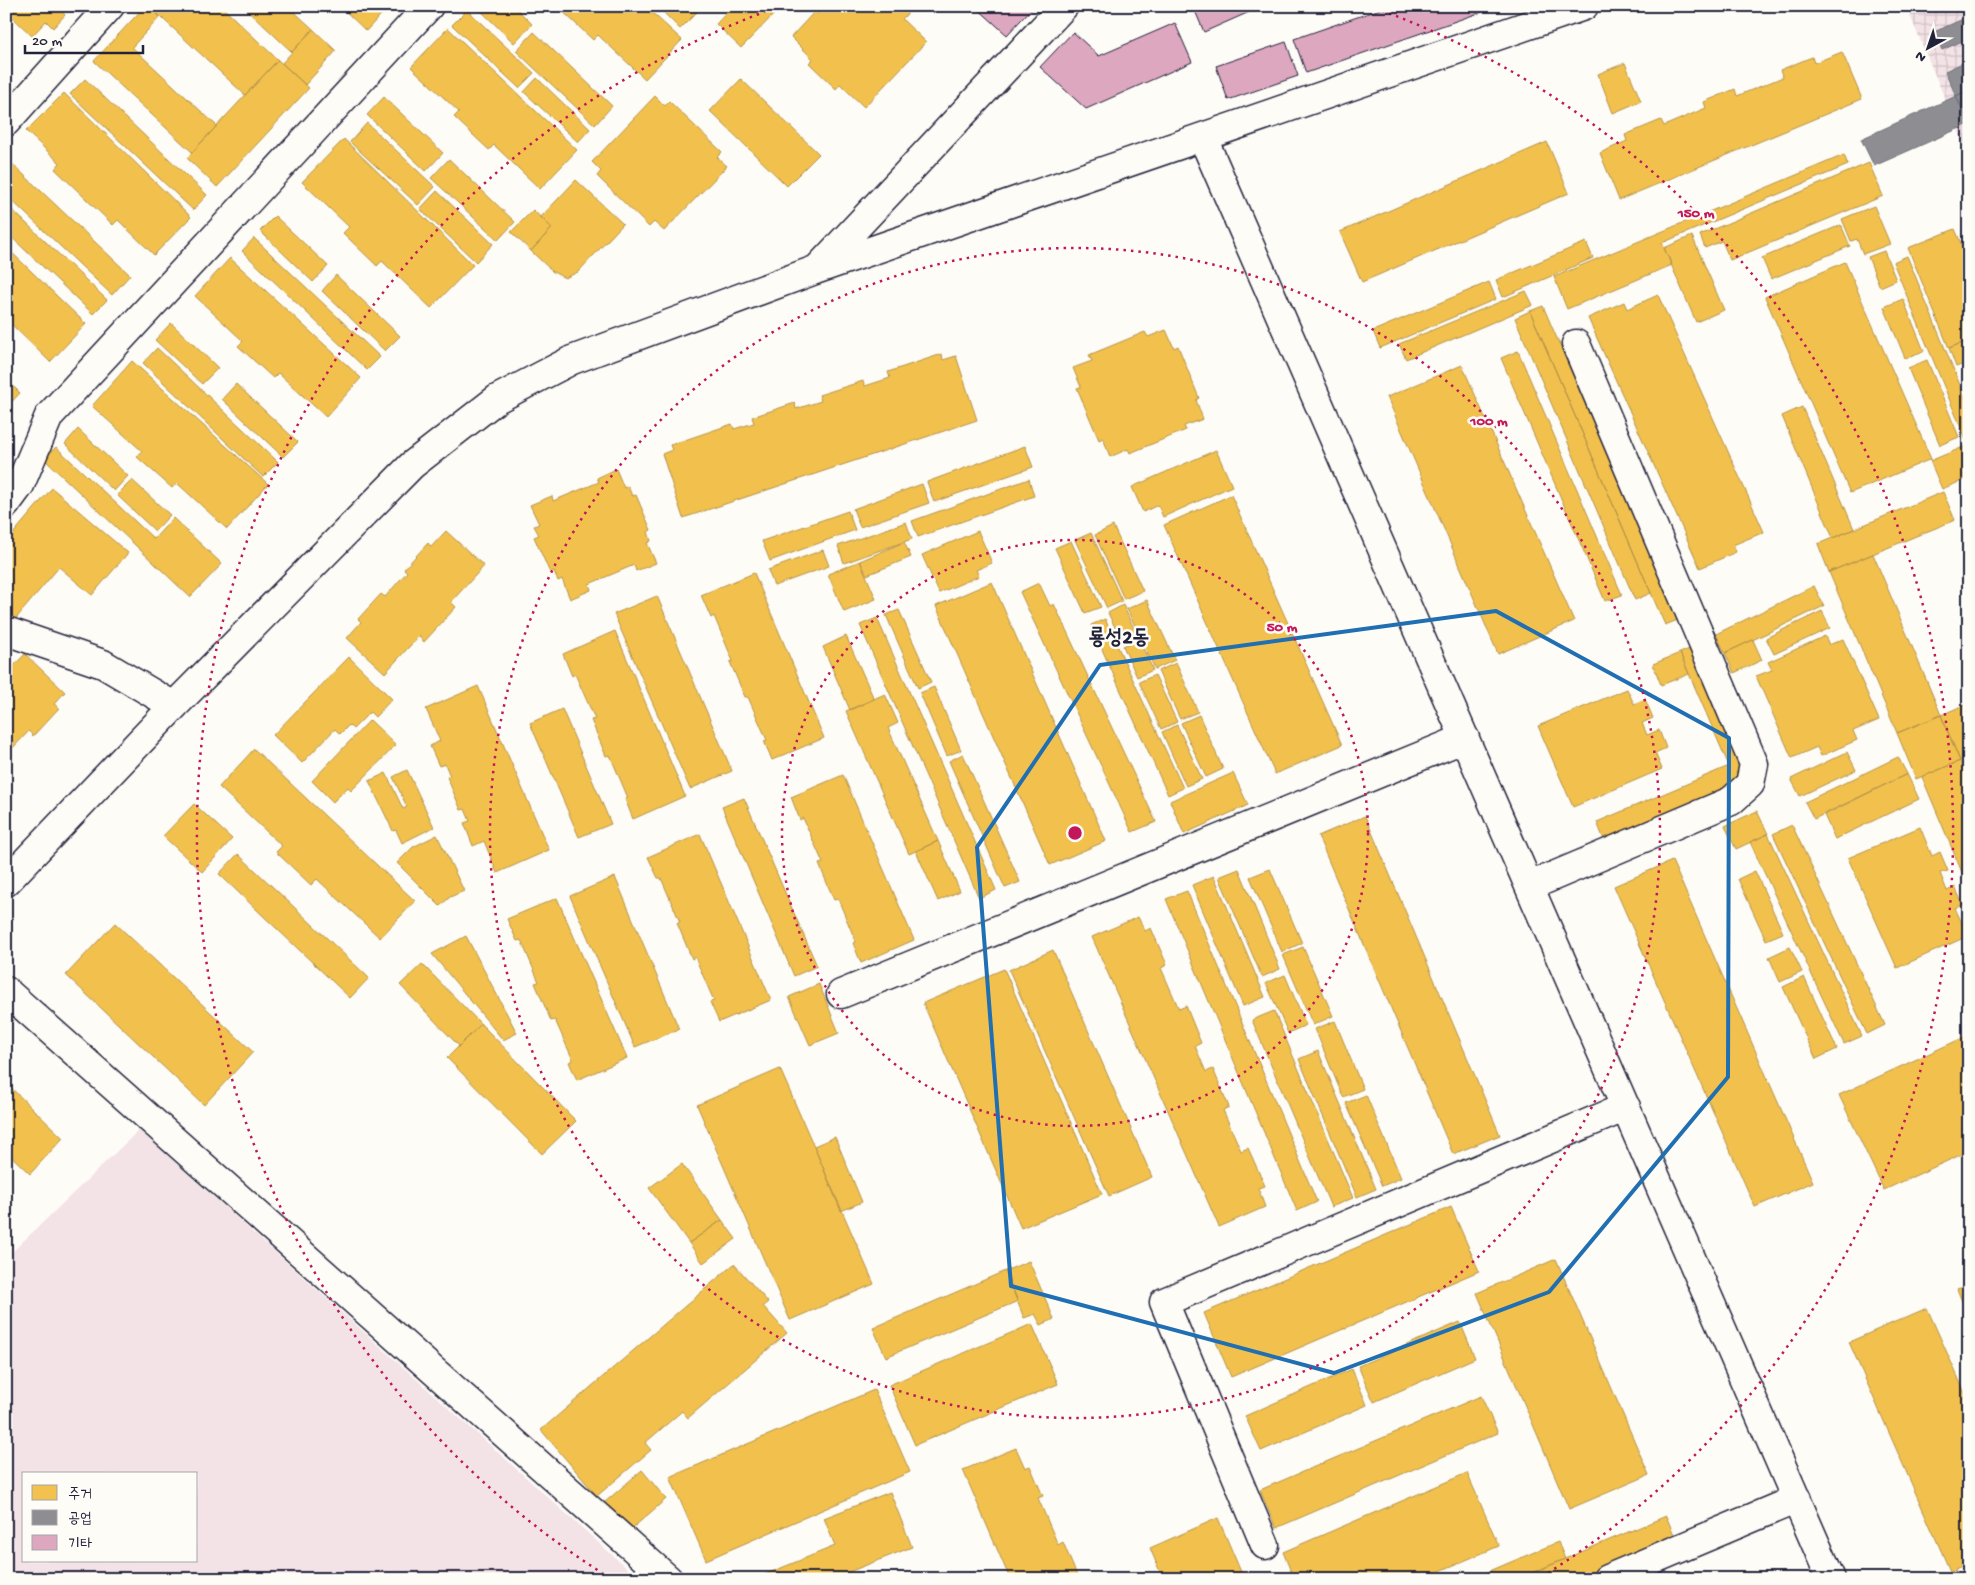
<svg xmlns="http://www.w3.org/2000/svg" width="1975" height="1585" font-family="'Gochi Hand','Poor Story',sans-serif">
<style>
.built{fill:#f3e2e6;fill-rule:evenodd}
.industrial{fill:url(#industrial-grid)}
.homes{fill:#f2c14e;stroke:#b49148}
.industry{fill:#8d8d92;stroke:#6d6d78}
.building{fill:#dda7bf;stroke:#22223b}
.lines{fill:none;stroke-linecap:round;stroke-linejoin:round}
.minor-casing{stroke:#22223b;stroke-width:31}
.minor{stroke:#fdfcf7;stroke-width:28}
.marked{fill:none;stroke:#1f6fb2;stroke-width:4;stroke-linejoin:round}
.ring{fill:none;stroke:#c2185b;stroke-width:2.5;stroke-dasharray:2.5 5}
.labels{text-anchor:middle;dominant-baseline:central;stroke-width:5;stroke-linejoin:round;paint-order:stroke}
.quarter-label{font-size:21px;font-weight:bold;fill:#22223b;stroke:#fdfcf7}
.centre{fill:#c2185b;stroke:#fdfcf7;stroke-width:2.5}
.ring-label{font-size:15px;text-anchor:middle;font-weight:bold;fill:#c2185b;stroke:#fdfcf7;stroke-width:5;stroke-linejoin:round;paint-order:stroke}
</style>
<defs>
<pattern id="industrial-grid" width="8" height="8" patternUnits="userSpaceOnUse" patternTransform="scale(1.25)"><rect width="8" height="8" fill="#f3e2e6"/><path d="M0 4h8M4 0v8" fill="none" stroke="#d0c2c6"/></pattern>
</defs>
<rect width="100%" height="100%" fill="#fdfcf7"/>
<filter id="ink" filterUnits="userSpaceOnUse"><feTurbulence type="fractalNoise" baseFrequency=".02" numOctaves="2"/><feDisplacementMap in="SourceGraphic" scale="10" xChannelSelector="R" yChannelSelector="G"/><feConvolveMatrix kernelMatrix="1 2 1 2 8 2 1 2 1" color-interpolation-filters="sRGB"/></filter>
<g filter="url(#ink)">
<!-- built -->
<path class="built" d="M 139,1130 L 639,1579 L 6,1579 L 6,1258 ZM 24,1474 L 196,1474 L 196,1561 L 24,1561 Z"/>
<!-- industrial -->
<path class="industrial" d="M 1906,6 L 1969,6 L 1969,156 Z"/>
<!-- homes -->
<path class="homes" d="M 6,6 L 60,6 L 59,8 L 65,15 L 53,28 L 46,21 L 32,36 L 6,11 Z
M 145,6 L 149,6 L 160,17 L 132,47 L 217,126 L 192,152 L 94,61 Z
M 149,6 L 221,6 L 278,60 L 245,95 Z
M 243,6 L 288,6 L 313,29 L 292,52 Z
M 340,6 L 389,6 L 366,31 Z
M 476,6 L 514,6 L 532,24 L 514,43 Z
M 560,6 L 645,6 L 682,40 L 645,79 L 598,35 L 593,40 L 558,7 Z
M 657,6 L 691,6 L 697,12 L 680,29 Z
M 733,6 L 782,6 L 741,48 L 716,24 Z
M 825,6 L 900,6 L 908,13 L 902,19 L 926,42 L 864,107 L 840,84 L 836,89 L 809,63 L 813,59 L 791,37 L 815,11 L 818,14 Z
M 467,10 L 534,73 L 519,88 L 452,25 Z
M 448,28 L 577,150 L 540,189 L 494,145 L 489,150 L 454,117 L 459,112 L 411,67 Z
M 313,29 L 336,51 L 305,85 L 282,63 Z
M 534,32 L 612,106 L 595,125 L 516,51 Z
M 1842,52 L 1862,99 L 1619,200 L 1600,153 L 1627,141 L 1625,135 L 1661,120 L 1664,126 L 1706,108 L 1704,102 L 1735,89 L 1737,96 L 1783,77 L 1780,70 L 1812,57 L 1814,63 Z
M 278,60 L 309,88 L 217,187 L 187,158 Z
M 1625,63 L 1641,101 L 1613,113 L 1598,74 Z
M 537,78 L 590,129 L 578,142 L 524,92 Z
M 85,79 L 207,195 L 193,210 L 70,94 Z
M 741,79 L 819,154 L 787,186 L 710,111 Z
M 64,93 L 191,217 L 154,255 L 118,220 L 113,225 L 55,169 L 60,163 L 26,131 Z
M 655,96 L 665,106 L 669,101 L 722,152 L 717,157 L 727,166 L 664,231 L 654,222 L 649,227 L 597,176 L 601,171 L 592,162 Z
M 384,97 L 443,153 L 426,171 L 367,115 Z
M 367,123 L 435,187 L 418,205 L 350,142 Z
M 344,139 L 473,265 L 431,308 L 382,261 L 377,266 L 343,233 L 349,227 L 302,182 Z
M 1547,142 L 1569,193 L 1362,282 L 1340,232 Z
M 1844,155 L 1848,165 L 1662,243 L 1672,265 L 1567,309 L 1554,277 Z
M 6,158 L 130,275 L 112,295 L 6,195 Z
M 449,159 L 515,222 L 498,240 L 431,178 Z
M 1869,163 L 1883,196 L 1730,260 L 1722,241 L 1705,248 L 1700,235 Z
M 576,180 L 623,224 L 578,272 L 565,278 L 553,272 L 531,251 L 552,228 L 541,217 Z
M 437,191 L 493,244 L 476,262 L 420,209 Z
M 6,204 L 107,300 L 93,314 L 6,232 Z
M 1874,206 L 1890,244 L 1863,254 L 1857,239 L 1851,241 L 1842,219 Z
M 533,210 L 552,228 L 531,251 L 511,232 Z
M 275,216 L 328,266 L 313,282 L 260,231 Z
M 1841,225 L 1850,246 L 1771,279 L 1762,258 Z
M 1955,229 L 1969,263 L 1969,340 L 1949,348 L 1908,248 Z
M 1692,236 L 1724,310 L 1696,322 L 1664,248 Z
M 254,238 L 380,357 L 367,370 L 242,251 Z
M 1586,242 L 1593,258 L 1503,297 L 1496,280 Z
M 6,247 L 86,324 L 50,362 L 6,319 Z
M 1884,251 L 1896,280 L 1880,287 L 1868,257 Z
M 1907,256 L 1969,407 L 1969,478 L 1942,489 L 1930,461 L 1968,445 L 1893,262 Z
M 230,258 L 361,378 L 326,417 L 278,373 L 273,378 L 238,346 L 243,341 L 195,296 Z
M 1845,262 L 1931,459 L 1850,493 L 1765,297 Z
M 336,275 L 400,336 L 385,351 L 322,291 Z
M 1489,282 L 1496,299 L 1380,348 L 1373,331 Z
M 1526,291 L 1533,305 L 1406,359 L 1399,344 Z
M 1658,295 L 1764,532 L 1733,545 L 1736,552 L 1700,568 L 1588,318 L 1624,302 L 1627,309 Z
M 1903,299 L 1924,351 L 1905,358 L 1884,307 Z
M 1543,306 L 1678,620 L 1665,625 L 1651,593 L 1530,311 Z
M 1530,311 L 1651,593 L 1635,600 L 1515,318 Z
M 171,323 L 218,368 L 202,384 L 155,340 Z
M 1166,330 L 1174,348 L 1178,346 L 1199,398 L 1196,400 L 1203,419 L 1184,426 L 1186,430 L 1130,453 L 1128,449 L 1110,457 L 1103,438 L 1099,440 L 1077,388 L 1081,387 L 1073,368 L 1092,361 L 1089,355 L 1145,332 L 1148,337 Z
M 1969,340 L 1969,362 L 1956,367 L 1949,348 Z
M 157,348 L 278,462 L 263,477 L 143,363 Z
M 1518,351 L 1622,595 L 1605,601 L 1501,358 Z
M 942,354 L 943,360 L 956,356 L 977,420 L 683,518 L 662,454 L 672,450 L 670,445 L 732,424 L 734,429 L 754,423 L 752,417 L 795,403 L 796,409 L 821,401 L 819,395 L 863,381 L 865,386 L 890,378 L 888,372 Z
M 1927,360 L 1959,437 L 1940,445 L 1908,368 Z
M 132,361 L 268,484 L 227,529 L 177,483 L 172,488 L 137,457 L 142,451 L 92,406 Z
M 1462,365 L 1574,621 L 1498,654 L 1387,397 Z
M 6,379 L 20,393 L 6,408 Z
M 236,384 L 298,442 L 283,457 L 222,399 Z
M 1802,407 L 1854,529 L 1833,538 L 1782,416 Z
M 78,429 L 128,476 L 114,491 L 65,444 Z
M 1025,446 L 1033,467 L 934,502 L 927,482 Z
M 56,447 L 154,539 L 173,518 L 222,564 L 190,597 L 44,459 Z
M 1216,450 L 1232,486 L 1163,517 L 1158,505 L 1143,512 L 1132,487 Z
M 616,469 L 624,488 L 628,486 L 632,496 L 636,495 L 651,530 L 648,532 L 651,541 L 647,543 L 656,563 L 636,571 L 634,565 L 589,584 L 591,590 L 570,599 L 562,579 L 558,581 L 554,571 L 550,573 L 534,537 L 539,535 L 534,526 L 539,524 L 530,505 L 552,496 L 553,501 L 599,482 L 597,478 Z
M 1029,479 L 1034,496 L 918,537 L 912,521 Z
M 132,480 L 170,515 L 155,531 L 117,495 Z
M 922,484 L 929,503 L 860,527 L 853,509 Z
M 52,488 L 128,553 L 92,595 L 59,567 L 13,622 L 6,616 L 6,542 Z
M 1943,492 L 1955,520 L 1829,572 L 1818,544 Z
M 1231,495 L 1342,745 L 1275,774 L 1164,525 Z
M 848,511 L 855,530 L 770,561 L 762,541 Z
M 906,522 L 912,539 L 844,563 L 838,546 Z
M 1113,526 L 1143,591 L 1124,599 L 1095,535 Z
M 446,531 L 484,566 L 451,602 L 456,607 L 424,642 L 419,636 L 385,673 L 347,638 L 361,622 L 358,619 L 381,594 L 385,597 L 407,572 L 404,569 L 428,543 L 431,547 Z
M 978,531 L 992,563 L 976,570 L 979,576 L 939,593 L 922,555 Z
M 1091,533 L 1122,601 L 1107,608 L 1075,540 Z
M 1071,541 L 1101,607 L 1085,613 L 1055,548 Z
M 904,542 L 911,557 L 867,575 L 860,561 Z
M 823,550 L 829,566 L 774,586 L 768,570 Z
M 1873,554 L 1941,715 L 1897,733 L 1829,572 Z
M 860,561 L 876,599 L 844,612 L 828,574 Z
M 754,573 L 824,738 L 772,760 L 764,741 L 767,740 L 748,697 L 745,697 L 730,662 L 733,661 L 714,616 L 711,618 L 701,595 Z
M 992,582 L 1106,841 L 1050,865 L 936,606 Z
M 1039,583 L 1050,606 L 1054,604 L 1156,822 L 1132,832 L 1020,592 Z
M 1814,586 L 1824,606 L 1725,653 L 1716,634 Z
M 657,596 L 732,771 L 690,789 L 614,614 Z
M 1147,600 L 1175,660 L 1155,669 L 1127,609 Z
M 1123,605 L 1136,633 L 1121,640 L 1108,613 Z
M 899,610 L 931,682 L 918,688 L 886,615 Z
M 1822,611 L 1830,628 L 1774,654 L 1766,638 Z
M 877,618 L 996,890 L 979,898 L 860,625 Z
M 1105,619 L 1183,788 L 1168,795 L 1091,625 Z
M 615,631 L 685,796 L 633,819 L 625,799 L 628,798 L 610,755 L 606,756 L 591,720 L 595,719 L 575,674 L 572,676 L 563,654 Z
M 846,636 L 874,699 L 850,710 L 823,647 Z
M 1825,636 L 1829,645 L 1843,639 L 1879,720 L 1853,731 L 1857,740 L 1821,756 L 1817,747 L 1792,758 L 1756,676 L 1772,670 L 1768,662 Z
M 1139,639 L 1153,670 L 1137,677 L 1123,646 Z
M 1753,640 L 1762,660 L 1734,673 L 1725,653 Z
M 1694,647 L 1744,775 L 1730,793 L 1606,845 L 1597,822 L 1729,766 L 1680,653 Z
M 1680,653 L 1689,674 L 1661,685 L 1653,664 Z
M 25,654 L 65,692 L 54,704 L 59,708 L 33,736 L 29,731 L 6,755 L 6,674 Z
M 349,657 L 392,699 L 375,717 L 370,712 L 353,729 L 349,725 L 340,734 L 335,729 L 302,763 L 273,735 Z
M 1176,663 L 1198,712 L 1180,719 L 1158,671 Z
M 1155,675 L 1177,722 L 1161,729 L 1139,682 Z
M 478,686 L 549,850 L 497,873 L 484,841 L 473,846 L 464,823 L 470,821 L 465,809 L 461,810 L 447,777 L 450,776 L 445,764 L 439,766 L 430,746 L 440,741 L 426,709 Z
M 934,687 L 961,750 L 947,756 L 920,693 Z
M 1627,689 L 1634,704 L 1645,699 L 1653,718 L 1642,723 L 1647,735 L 1659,730 L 1666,748 L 1655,753 L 1662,769 L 1573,807 L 1538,726 Z
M 885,694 L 898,723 L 888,728 L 938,841 L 909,854 L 846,711 Z
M 1969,703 L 1969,757 L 1960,761 L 1941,715 Z
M 562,709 L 611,824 L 579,837 L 530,723 Z
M 1199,715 L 1223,769 L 1206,777 L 1181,723 Z
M 1941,715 L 1960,761 L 1916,779 L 1897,733 Z
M 370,720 L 396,745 L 351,791 L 348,787 L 333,802 L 312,781 Z
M 1177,725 L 1202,779 L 1186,786 L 1162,732 Z
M 254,749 L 415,901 L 380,938 L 317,879 L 311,885 L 276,852 L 282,846 L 219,787 Z
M 1847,752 L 1856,770 L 1800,796 L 1791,779 Z
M 963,754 L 1020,882 L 1005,888 L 949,761 Z
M 1898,757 L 1907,774 L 1814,819 L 1805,802 Z
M 1960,761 L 1969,783 L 1969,889 L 1922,777 Z
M 407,770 L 434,827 L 402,843 L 396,830 L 393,831 L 369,781 L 386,773 L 403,809 L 407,807 L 393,777 Z
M 1233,773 L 1248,805 L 1184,834 L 1170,801 Z
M 1907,774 L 1919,799 L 1835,839 L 1824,815 Z
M 843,775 L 914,940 L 861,963 L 853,943 L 856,942 L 838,899 L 834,900 L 819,864 L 823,863 L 803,818 L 800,820 L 791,797 Z
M 744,798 L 817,966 L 794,976 L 722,807 Z
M 194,804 L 232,839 L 202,872 L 163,836 Z
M 1757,811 L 1768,834 L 1736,849 L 1725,826 Z
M 1365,816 L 1500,1135 L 1453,1154 L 1318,836 Z
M 1792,825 L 1885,1025 L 1867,1034 L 1773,834 Z
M 1920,827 L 1932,856 L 1940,852 L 1948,871 L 1940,873 L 1947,891 L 1955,887 L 1963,905 L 1955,908 L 1968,936 L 1897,968 L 1848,858 Z
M 700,834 L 771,1000 L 719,1022 L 710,1002 L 714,1001 L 695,957 L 692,959 L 677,923 L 680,922 L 661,878 L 658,878 L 648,857 Z
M 1768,834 L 1862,1036 L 1844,1044 L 1750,842 Z
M 437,835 L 464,891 L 450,897 L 440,906 L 397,863 L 413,847 Z
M 938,841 L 960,891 L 938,901 L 916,851 Z
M 238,854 L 369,978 L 350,998 L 219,874 Z
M 1672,861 L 1813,1182 L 1755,1207 L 1614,886 Z
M 1239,869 L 1280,969 L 1262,977 L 1219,877 Z
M 1270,869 L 1302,943 L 1282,952 L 1250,877 Z
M 1755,871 L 1783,933 L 1766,940 L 1738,879 Z
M 1214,876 L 1265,997 L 1243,1006 L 1192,885 Z
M 615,877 L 679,1029 L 635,1047 L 570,896 Z
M 1187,891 L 1317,1202 L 1297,1211 L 1166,899 Z
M 557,898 L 627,1058 L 577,1080 L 569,1062 L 573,1060 L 555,1020 L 551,1021 L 535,983 L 539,982 L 521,940 L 517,941 L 507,919 Z
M 1138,917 L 1145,931 L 1151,928 L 1167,965 L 1161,968 L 1179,1009 L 1186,1006 L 1201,1043 L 1195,1046 L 1206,1072 L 1213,1069 L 1229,1107 L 1223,1110 L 1241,1151 L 1248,1148 L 1265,1186 L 1258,1188 L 1265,1207 L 1219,1227 L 1092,937 Z
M 115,923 L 253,1052 L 204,1105 L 66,975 Z
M 466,936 L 517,1033 L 503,1040 L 432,954 Z
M 1303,947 L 1333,1016 L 1313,1025 L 1283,955 Z
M 1790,947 L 1802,972 L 1780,982 L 1769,957 Z
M 1053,950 L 1152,1177 L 1109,1196 L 1009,970 Z
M 422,964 L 481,1024 L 459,1046 L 400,985 Z
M 1004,969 L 1102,1194 L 1021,1228 L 923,1003 Z
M 1285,975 L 1306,1025 L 1288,1033 L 1266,983 Z
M 1804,977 L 1837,1049 L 1816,1059 L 1783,987 Z
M 819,984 L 839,1033 L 810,1045 L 789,997 Z
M 1274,1011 L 1353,1198 L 1331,1207 L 1252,1020 Z
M 1335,1021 L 1363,1089 L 1343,1097 L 1315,1029 Z
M 481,1024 L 576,1121 L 542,1154 L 447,1058 Z
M 1969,1035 L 1969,1126 L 1962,1129 L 1969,1142 L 1969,1151 L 1884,1190 L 1839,1095 Z
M 1318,1051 L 1376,1189 L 1357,1197 L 1299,1059 Z
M 780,1069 L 874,1284 L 790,1320 L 697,1105 Z
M 6,1083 L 63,1138 L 30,1174 L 6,1151 Z
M 1366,1095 L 1401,1178 L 1382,1186 L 1346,1103 Z
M 835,1137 L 862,1202 L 841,1211 L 814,1146 Z
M 682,1164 L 722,1220 L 689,1243 L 649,1188 Z
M 1451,1207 L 1479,1271 L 1231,1377 L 1204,1313 Z
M 722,1220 L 736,1239 L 703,1263 L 689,1243 Z
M 1556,1259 L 1649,1475 L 1569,1509 L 1477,1293 Z
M 1029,1261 L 1054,1319 L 1041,1325 L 1035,1314 L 1024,1318 L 1005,1271 Z
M 734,1264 L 768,1302 L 763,1306 L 787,1333 L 688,1418 L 682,1411 L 645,1443 L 651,1450 L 597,1496 L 541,1430 Z
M 1005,1271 L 1018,1301 L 886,1357 L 873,1328 Z
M 1969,1284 L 1969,1319 L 1957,1289 Z
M 1927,1308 L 1969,1402 L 1969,1563 L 1950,1571 L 1849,1342 Z
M 1460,1322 L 1475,1358 L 1374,1402 L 1358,1366 Z
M 1032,1324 L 1058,1384 L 915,1445 L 889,1385 Z
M 1352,1369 L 1367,1405 L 1261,1451 L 1245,1416 Z
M 874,1390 L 910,1472 L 706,1560 L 670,1477 Z
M 1481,1396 L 1498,1433 L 1276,1528 L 1260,1490 Z
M 1016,1448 L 1025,1468 L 1030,1466 L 1043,1496 L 1038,1498 L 1058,1545 L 1063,1542 L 1077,1576 L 1072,1579 L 1010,1579 L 963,1470 Z
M 642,1470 L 666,1499 L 628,1532 L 604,1503 Z
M 1467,1473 L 1499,1546 L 1421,1579 L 1294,1579 L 1283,1552 Z
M 890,1492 L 912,1547 L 831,1579 L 766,1579 L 764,1575 L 835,1546 L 824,1518 Z
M 1666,1516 L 1675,1537 L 1577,1579 L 1537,1579 L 1534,1572 Z
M 1218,1518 L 1244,1579 L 1163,1579 L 1150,1548 Z
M 1558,1542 L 1565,1559 L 1519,1579 L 1471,1579 Z"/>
<!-- industry -->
<path class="industry" d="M 1963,19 L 1969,31 L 1969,38 L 1942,50 L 1934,32 Z
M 1969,60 L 1969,90 L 1956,96 L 1945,71 Z
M 1969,90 L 1969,118 L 1967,119 L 1956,96 Z
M 1956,96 L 1969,124 L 1874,166 L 1861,139 Z"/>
<!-- building -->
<path class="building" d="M 975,6 L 1034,6 L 1007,35 Z
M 1193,6 L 1263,6 L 1204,32 Z
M 1389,6 L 1499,6 L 1306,73 L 1294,39 Z
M 1175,23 L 1192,62 L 1086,109 L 1040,67 L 1073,32 L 1099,56 Z
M 1286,42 L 1298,76 L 1228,100 L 1216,66 Z"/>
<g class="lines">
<!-- minor casing -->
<g class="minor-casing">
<path id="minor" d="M 6,122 L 110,6
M 1203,138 L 1831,1579
M 818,268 L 1064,6
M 6,504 L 20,485 L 49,416 L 429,6
M 6,631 L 103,664 L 174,706
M 6,882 L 174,706 L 412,465 L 497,399 L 572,360 L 815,270 L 1584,6
M 1530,886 L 1731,801 L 1750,784 L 1754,764 L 1576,344
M 6,991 L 668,1579
M 841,994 L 1465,738
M 1265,1545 L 1164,1302 L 1626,1107
M 1607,1579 L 1797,1499"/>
</g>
<!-- minor -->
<use href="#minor" class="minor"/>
</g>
</g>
<!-- marked area -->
<path class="marked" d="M 1496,611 L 1729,738 L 1728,1077 L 1549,1292 L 1334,1373 L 1011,1286 L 977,847 L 1100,665 Z"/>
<!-- distance rings -->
<g class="ring">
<circle cx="1075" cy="833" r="293"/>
<circle cx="1075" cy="833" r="585"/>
<path d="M610 1578A878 878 0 0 1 775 8M1375 8A878 878 0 0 1 1540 1578"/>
</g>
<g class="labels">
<!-- quarter labels -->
<g class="quarter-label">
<text x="1119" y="639">룡성2동</text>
</g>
</g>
<circle cx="1075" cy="833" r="8" class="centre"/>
<g class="ring-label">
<text x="1696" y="217">150 m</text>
<text x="1489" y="425">100 m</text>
<text x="1282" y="631">50 m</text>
</g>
<!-- margin -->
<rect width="1975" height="1585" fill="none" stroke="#fdfcf7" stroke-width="25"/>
<rect x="12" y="12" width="1950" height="1560" fill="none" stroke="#22223b" stroke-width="2" filter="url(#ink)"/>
<!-- legend -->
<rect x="22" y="1472" width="175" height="90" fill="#fdfcf7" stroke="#a5a5ac"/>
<rect x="32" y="1485" width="25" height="15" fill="#f2c14e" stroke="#a5a5ac"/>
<text x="68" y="1498" font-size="15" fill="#22223b">주거</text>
<rect x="32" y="1510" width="25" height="15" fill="#8d8d92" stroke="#a5a5ac"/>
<text x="68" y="1522" font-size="15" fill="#22223b">공업</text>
<rect x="32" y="1535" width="25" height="15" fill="#dda7bf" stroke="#a5a5ac"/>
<text x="68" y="1548" font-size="15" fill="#22223b">기타</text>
<!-- north arrow -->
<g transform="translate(1928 48) rotate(220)" stroke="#fdfcf7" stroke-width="4" paint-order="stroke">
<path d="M0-4L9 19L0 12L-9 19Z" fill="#22223b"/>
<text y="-8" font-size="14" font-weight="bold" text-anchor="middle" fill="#22223b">N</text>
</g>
<!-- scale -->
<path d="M25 45v8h118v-8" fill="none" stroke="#22223b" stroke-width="2.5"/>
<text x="32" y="45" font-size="15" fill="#22223b" stroke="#fdfcf7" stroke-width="4" paint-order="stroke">20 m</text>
</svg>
